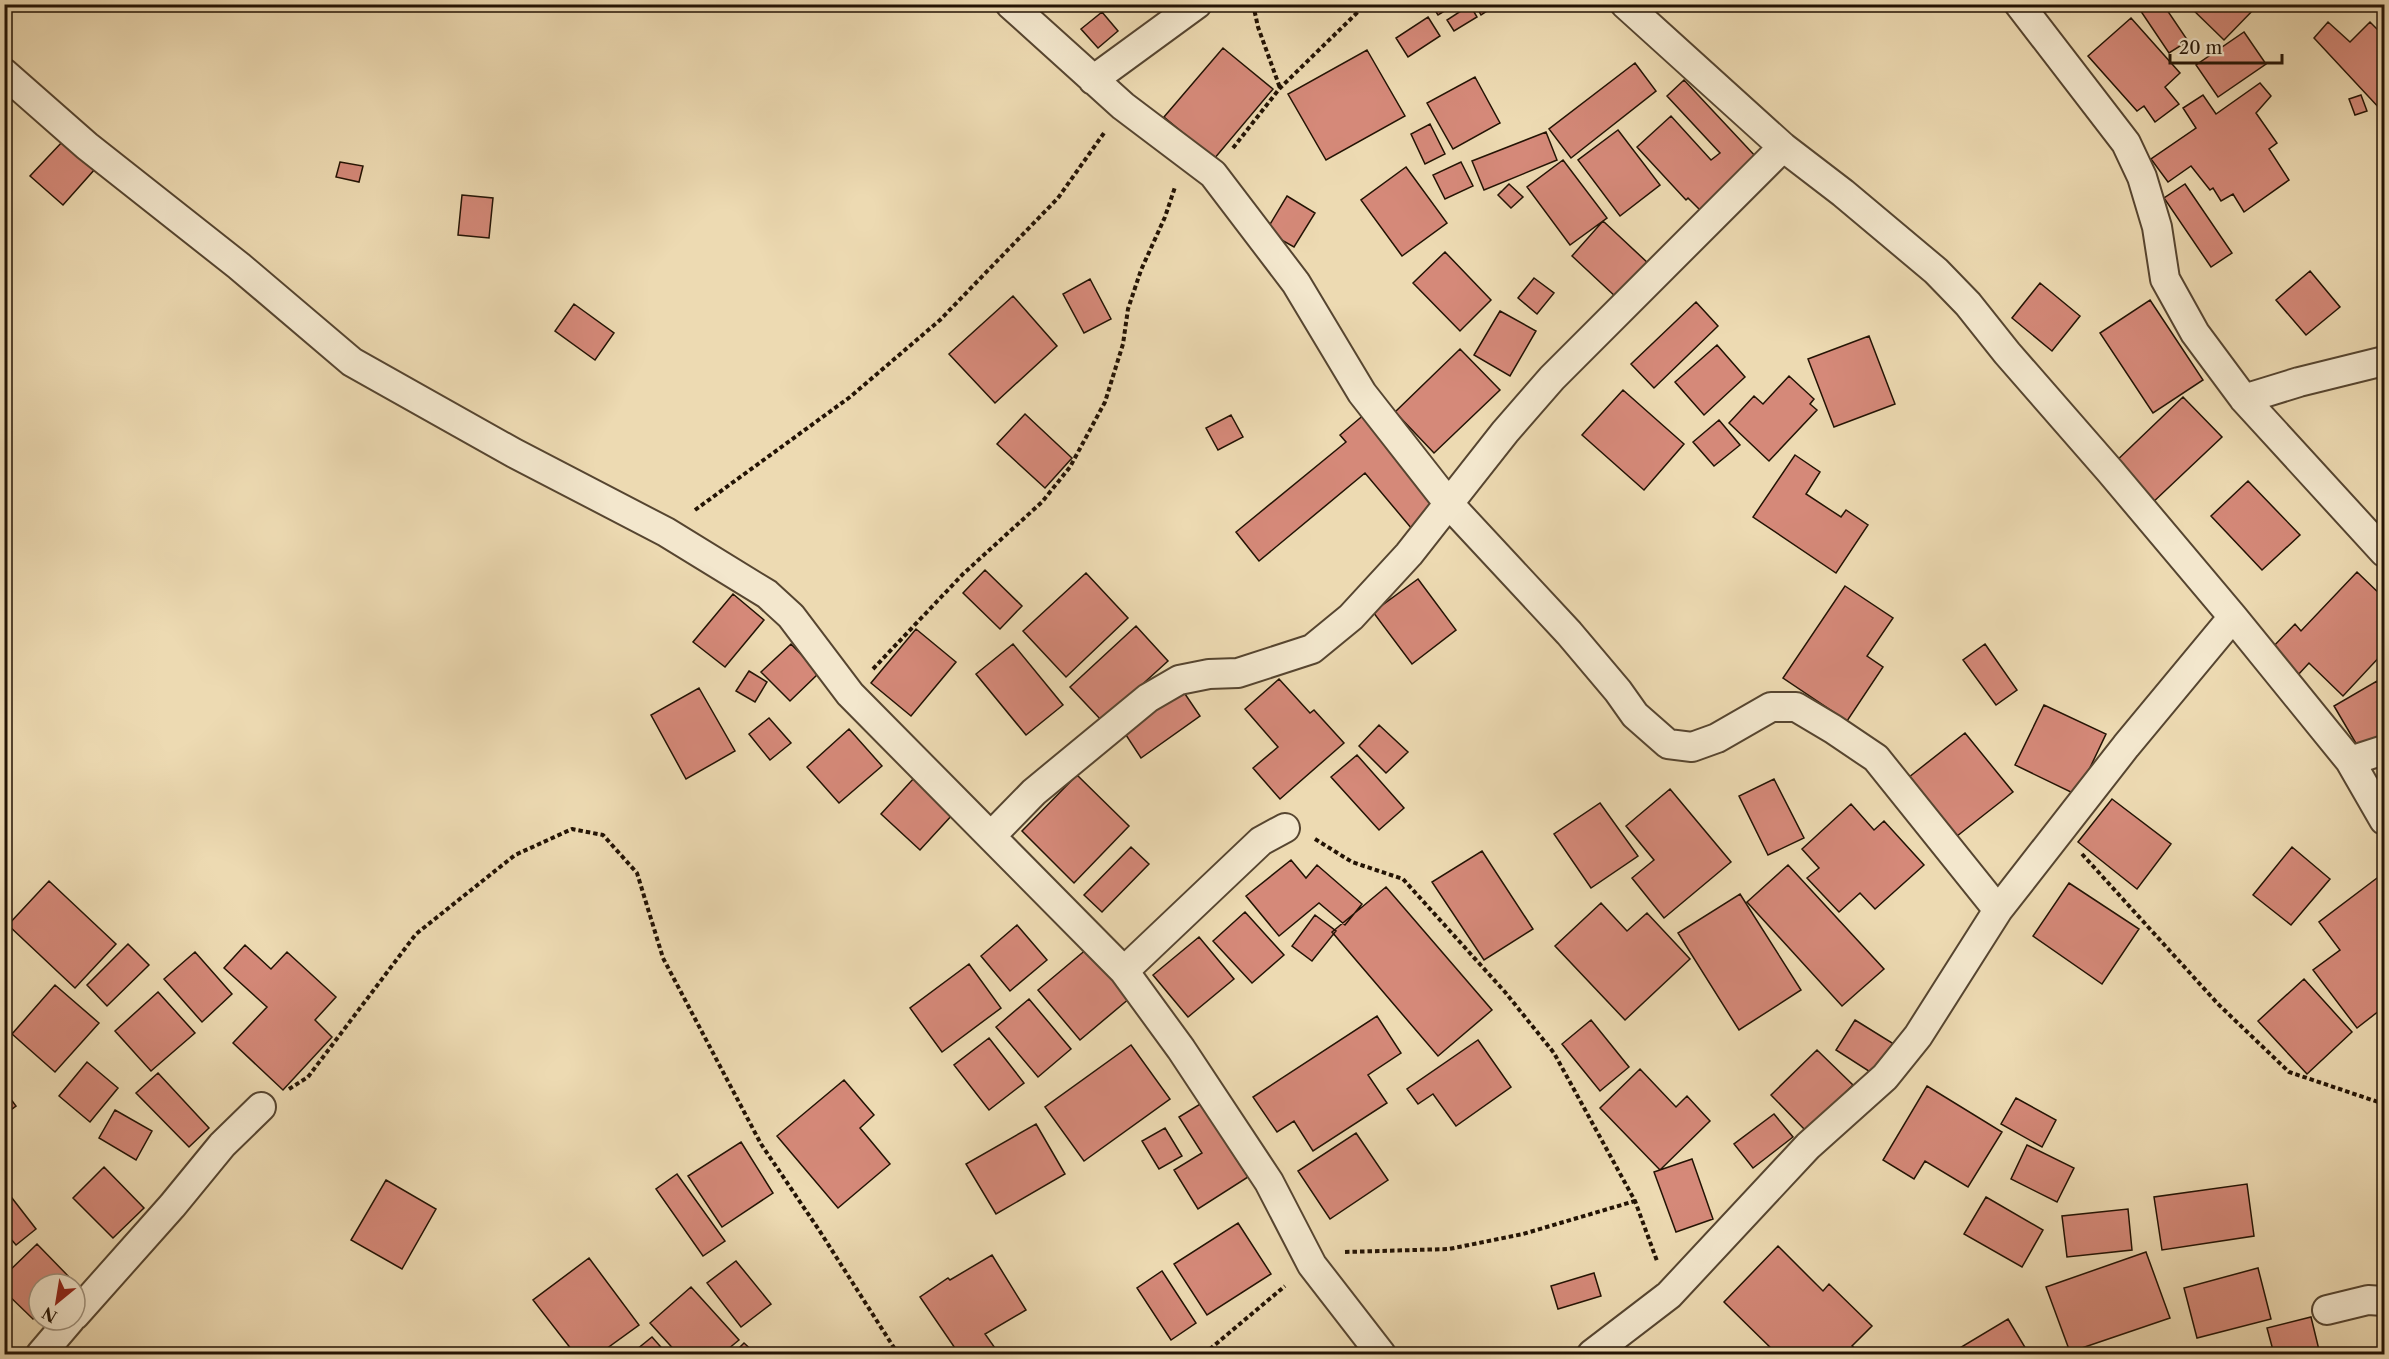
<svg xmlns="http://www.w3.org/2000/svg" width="2389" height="1359" font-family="'Libre Caslon Text',serif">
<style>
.building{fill:#d58979;stroke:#231304;stroke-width:1.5}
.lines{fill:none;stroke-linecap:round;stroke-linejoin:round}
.minor-casing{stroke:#564530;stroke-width:32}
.path{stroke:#231304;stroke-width:4;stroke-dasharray:4.5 3;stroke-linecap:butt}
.minor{stroke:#f3e7cd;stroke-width:28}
</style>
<rect width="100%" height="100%" fill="#eddab2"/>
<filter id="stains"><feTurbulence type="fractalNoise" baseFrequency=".00333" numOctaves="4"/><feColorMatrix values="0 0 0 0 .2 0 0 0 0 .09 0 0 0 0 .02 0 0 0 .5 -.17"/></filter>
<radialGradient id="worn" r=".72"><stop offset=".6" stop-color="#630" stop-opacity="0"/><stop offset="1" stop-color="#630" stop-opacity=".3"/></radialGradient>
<!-- building -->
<path class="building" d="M 1431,4 L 1452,4 L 1453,6 L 1438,15 Z
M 1475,4 L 1498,4 L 1481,15 Z
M 2136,4 L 2163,4 L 2188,41 L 2169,53 Z
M 2187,4 L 2255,4 L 2257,6 L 2224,40 Z
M 1470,5 L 1477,17 L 1454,31 L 1447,20 Z
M 1102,12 L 1118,31 L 1098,48 L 1081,29 Z
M 1428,17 L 1440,36 L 1408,57 L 1396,38 Z
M 2131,18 L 2180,73 L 2165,87 L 2179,104 L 2155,122 L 2144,106 L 2137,111 L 2088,56 Z
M 2328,22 L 2350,42 L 2370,22 L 2384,36 L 2384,107 L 2381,110 L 2314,38 Z
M 2244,32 L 2266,64 L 2218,97 L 2196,65 Z
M 1223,48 L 1273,89 L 1214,159 L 1164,117 Z
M 1367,50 L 1405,116 L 1326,160 L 1288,94 Z
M 1635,63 L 1656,91 L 1571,158 L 1549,129 Z
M 1475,77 L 1500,123 L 1453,149 L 1427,103 Z
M 1684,80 L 1757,158 L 1701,211 L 1688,198 L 1686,200 L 1637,147 L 1671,116 L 1711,160 L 1720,153 L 1667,96 Z
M 2260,83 L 2271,96 L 2256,113 L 2277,143 L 2269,149 L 2289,180 L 2244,212 L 2233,194 L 2221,201 L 2213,188 L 2210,190 L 2191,166 L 2168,182 L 2151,159 L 2196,128 L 2183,108 L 2203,95 L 2216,114 Z
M 2361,95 L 2367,111 L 2355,115 L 2349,99 Z
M 1430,124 L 1445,154 L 1425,164 L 1411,134 Z
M 1618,130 L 1660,185 L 1620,216 L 1578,160 Z
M 1546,132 L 1557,160 L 1484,190 L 1472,161 Z
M 63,141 L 95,169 L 63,205 L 30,176 Z
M 1563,160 L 1607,218 L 1570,245 L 1527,187 Z
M 340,162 L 363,166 L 359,182 L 336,177 Z
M 1461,162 L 1473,186 L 1445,199 L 1433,175 Z
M 1406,167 L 1447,223 L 1402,256 L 1361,200 Z
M 1509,184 L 1523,197 L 1511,208 L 1498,195 Z
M 2185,184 L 2232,253 L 2211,267 L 2164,198 Z
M 462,195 L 493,198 L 489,238 L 458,235 Z
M 1287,196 L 1315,213 L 1294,247 L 1266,231 Z
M 1603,221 L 1649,264 L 1617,298 L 1572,256 Z
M 1445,252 L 1491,300 L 1460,331 L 1413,283 Z
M 2310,271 L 2340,307 L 2306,335 L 2276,300 Z
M 1534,278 L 1554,293 L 1537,314 L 1518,298 Z
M 1090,279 L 1111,319 L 1084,333 L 1063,294 Z
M 2040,283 L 2080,316 L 2052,351 L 2012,318 Z
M 1013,296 L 1057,346 L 995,403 L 949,354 Z
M 2150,300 L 2203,380 L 2153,413 L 2100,333 Z
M 1696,302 L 1718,326 L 1654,388 L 1631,364 Z
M 574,304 L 614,333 L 595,360 L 555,331 Z
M 1500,311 L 1536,331 L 1510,376 L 1474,355 Z
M 1869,336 L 1895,404 L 1834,427 L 1808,359 Z
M 1717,345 L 1745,377 L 1704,415 L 1675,382 Z
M 1460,349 L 1500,390 L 1434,453 L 1395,412 Z
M 1789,376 L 1814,399 L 1810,404 L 1817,410 L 1769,461 L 1729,423 L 1754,396 L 1763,404 Z
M 1623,390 L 1684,444 L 1644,490 L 1582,435 Z
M 2183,397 L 2222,437 L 2149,506 L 2111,466 Z
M 1366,413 L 1442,504 L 1412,529 L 1365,473 L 1259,561 L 1236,532 L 1346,442 L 1340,435 Z
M 1025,414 L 1072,458 L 1045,488 L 997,444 Z
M 1231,415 L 1243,437 L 1218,450 L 1206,428 Z
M 1719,420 L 1740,445 L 1714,466 L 1693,442 Z
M 1795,455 L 1820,472 L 1806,494 L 1841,517 L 1846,510 L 1868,525 L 1836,573 L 1753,517 Z
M 2248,481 L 2300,535 L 2262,570 L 2211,516 Z
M 985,570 L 1022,606 L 1000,629 L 963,593 Z
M 2357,572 L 2384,598 L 2384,652 L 2343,696 L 2309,663 L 2298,675 L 2271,649 L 2295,624 L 2301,631 Z
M 1086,573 L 1128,618 L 1066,677 L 1023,631 Z
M 1418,579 L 1456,630 L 1412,664 L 1373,612 Z
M 1845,586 L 1893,618 L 1867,656 L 1883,667 L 1847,721 L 1783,678 Z
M 733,594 L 764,620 L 725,667 L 693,642 Z
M 1136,626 L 1168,661 L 1102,721 L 1070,687 Z
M 916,629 L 956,662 L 911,716 L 871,683 Z
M 791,644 L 819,673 L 790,701 L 761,672 Z
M 1013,644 L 1063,705 L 1026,735 L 976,674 Z
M 1985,644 L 2017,690 L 1996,705 L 1963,660 Z
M 749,671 L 767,682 L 755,702 L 736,691 Z
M 1279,679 L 1310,713 L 1314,710 L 1344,743 L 1280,799 L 1253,768 L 1278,747 L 1245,709 Z
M 2377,681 L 2384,693 L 2384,738 L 2361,752 L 2334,706 Z
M 699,688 L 735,751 L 686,779 L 651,715 Z
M 1183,691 L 1200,716 L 1141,758 L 1124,732 Z
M 2044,705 L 2106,734 L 2077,795 L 2015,765 Z
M 769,718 L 791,743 L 770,760 L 749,734 Z
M 1379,725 L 1408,752 L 1386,773 L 1359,746 Z
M 849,729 L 882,766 L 839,803 L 807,767 Z
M 1965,733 L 2013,792 L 1952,840 L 1904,781 Z
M 1357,755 L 1404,808 L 1379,830 L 1331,777 Z
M 1077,775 L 1129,826 L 1074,883 L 1022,831 Z
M 914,778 L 953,814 L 920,850 L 881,814 Z
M 1774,779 L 1804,838 L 1768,855 L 1739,796 Z
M 1670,789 L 1731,862 L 1664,918 L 1632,878 L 1654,860 L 1626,826 Z
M 2112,799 L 2171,844 L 2137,889 L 2078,842 Z
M 1600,803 L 1638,856 L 1591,888 L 1554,834 Z
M 1851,804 L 1874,830 L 1884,821 L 1924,865 L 1875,909 L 1860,893 L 1839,912 L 1807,878 L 1819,868 L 1802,849 Z
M 1131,847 L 1149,864 L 1102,912 L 1084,895 Z
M 2292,847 L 2330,879 L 2291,925 L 2253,895 Z
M 1482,851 L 1533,929 L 1484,960 L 1432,882 Z
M 1291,860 L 1306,878 L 1317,865 L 1362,904 L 1345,925 L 1319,903 L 1279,936 L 1246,896 Z
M 1788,865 L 1884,969 L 1842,1006 L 1747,902 Z
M 2381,875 L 2384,880 L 2384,1007 L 2357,1028 L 2313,970 L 2340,950 L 2319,922 Z
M 49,881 L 116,944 L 75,988 L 8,925 Z
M 2069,883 L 2139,929 L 2102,984 L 2033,936 Z
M 1386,887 L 1492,1010 L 1438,1056 L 1332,932 Z
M 1740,894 L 1801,990 L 1739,1030 L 1678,933 Z
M 1601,903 L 1627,931 L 1647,913 L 1690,959 L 1625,1020 L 1555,946 Z
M 1245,912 L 1284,955 L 1252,983 L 1213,941 Z
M 1315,915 L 1336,931 L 1312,961 L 1292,946 Z
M 1017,925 L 1047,960 L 1010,991 L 981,956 Z
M 1199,937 L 1234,979 L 1188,1017 L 1153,975 Z
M 128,944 L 149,965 L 107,1006 L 87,985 Z
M 245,945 L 271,969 L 287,952 L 336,997 L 315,1020 L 332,1037 L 283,1090 L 233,1043 L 267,1007 L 224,968 Z
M 1088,948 L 1130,998 L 1080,1040 L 1038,990 Z
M 195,952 L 232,994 L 202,1022 L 164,979 Z
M 969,964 L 1001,1008 L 942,1052 L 910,1008 Z
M 2304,979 L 2352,1032 L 2307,1074 L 2258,1021 Z
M 55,985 L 99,1023 L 55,1072 L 12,1034 Z
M 158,992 L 195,1033 L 151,1071 L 115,1031 Z
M 1029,999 L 1071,1049 L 1038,1077 L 996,1027 Z
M 1377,1016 L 1401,1053 L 1368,1075 L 1387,1103 L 1313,1151 L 1294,1121 L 1277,1132 L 1253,1097 Z
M 1591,1020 L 1629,1067 L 1600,1091 L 1562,1044 Z
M 1855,1020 L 1897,1046 L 1878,1077 L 1836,1050 Z
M 989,1038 L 1024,1083 L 989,1110 L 954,1065 Z
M 1478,1040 L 1511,1087 L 1456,1126 L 1433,1094 L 1418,1104 L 1407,1089 Z
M 1131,1045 L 1170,1099 L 1084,1161 L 1045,1107 Z
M 1817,1050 L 1853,1085 L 1806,1131 L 1771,1095 Z
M 87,1062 L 118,1088 L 90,1122 L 59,1096 Z
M 1640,1069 L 1676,1107 L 1687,1096 L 1710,1121 L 1660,1170 L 1600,1108 Z
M 158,1073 L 209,1128 L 189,1147 L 136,1093 Z
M 844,1080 L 874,1115 L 860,1128 L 890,1164 L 838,1208 L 777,1136 Z
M 1927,1086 L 2002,1132 L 1968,1187 L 1925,1161 L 1914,1179 L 1883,1160 Z
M 4,1090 L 16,1106 L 4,1115 Z
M 1210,1098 L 1236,1140 L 1227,1145 L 1248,1177 L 1198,1209 L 1174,1170 L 1202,1153 L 1179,1117 Z
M 2016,1098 L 2056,1120 L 2042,1147 L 2001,1124 Z
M 115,1110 L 152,1131 L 136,1160 L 99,1138 Z
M 1774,1114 L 1793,1137 L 1753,1168 L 1734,1144 Z
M 1036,1124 L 1065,1174 L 996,1214 L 966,1164 Z
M 1165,1128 L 1182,1156 L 1159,1169 L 1142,1141 Z
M 1356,1133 L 1388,1180 L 1330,1219 L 1298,1171 Z
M 741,1142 L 773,1193 L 722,1227 L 688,1176 Z
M 2027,1145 L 2074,1168 L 2057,1202 L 2011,1179 Z
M 1692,1159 L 1713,1219 L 1676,1232 L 1654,1172 Z
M 104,1167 L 144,1208 L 113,1238 L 73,1198 Z
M 677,1174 L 725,1241 L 703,1256 L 656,1189 Z
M 386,1180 L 436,1209 L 402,1269 L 351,1240 Z
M 2247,1184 L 2254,1236 L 2162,1250 L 2154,1197 Z
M 5,1189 L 36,1229 L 16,1245 L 4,1231 Z
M 1986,1197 L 2043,1230 L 2022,1267 L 1964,1234 Z
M 2128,1209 L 2132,1250 L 2067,1257 L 2062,1216 Z
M 1238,1223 L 1271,1274 L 1207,1315 L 1174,1264 Z
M 37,1244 L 72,1280 L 69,1284 L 39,1284 L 39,1313 L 33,1319 L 4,1291 L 4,1276 Z
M 1778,1246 L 1823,1291 L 1829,1284 L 1872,1326 L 1852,1346 L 1862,1354 L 1777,1354 L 1724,1302 Z
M 2146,1252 L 2170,1318 L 2070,1352 L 2046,1287 Z
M 992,1255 L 1026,1310 L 985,1334 L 995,1348 L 986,1354 L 959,1354 L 920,1297 L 948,1278 L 950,1280 Z
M 589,1258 L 639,1325 L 599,1354 L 575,1354 L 533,1300 Z
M 736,1261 L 771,1304 L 741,1327 L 707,1283 Z
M 2258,1268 L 2271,1319 L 2197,1338 L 2184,1288 Z
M 1162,1271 L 1196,1323 L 1171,1340 L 1137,1288 Z
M 1594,1273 L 1601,1296 L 1558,1309 L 1551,1286 Z
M 691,1287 L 739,1340 L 722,1354 L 678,1354 L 650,1323 Z
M 2311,1317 L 2320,1354 L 2274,1354 L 2267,1328 Z
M 2008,1319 L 2029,1354 L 1954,1354 L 1953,1352 Z
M 652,1337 L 667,1354 L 631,1354 Z
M 744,1343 L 756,1354 L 733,1354 Z"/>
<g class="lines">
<!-- minor casing -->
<g class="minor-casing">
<path id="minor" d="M 1010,4 L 1123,106 L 1213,174 L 1296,283 L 1362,393 L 1449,504 L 1569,633 L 1618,691 L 1635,715 L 1668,744 L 1692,747 L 1717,738 L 1771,707 L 1796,707 L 1833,729 L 1876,758 L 1998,910
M 1625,4 L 1783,147 L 1843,193 L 1936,271 L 1968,304 L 2007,353 L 2110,471 L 2233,617 L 2350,761 L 2384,820
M 2019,4 L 2126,143 L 2142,177 L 2157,227 L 2165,279 L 2195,333 L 2244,399 L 2384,552
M 4,73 L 87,146 L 239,266 L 352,362 L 514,453 L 666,532 L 767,594 L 791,616 L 850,694 L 1124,971 L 1181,1049 L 1269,1182 L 1312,1265 L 1381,1354
M 1093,80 L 1197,4
M 2244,399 L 2299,382 L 2384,361
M 2350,761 L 2384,750
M 991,836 L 1034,792 L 1148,698 L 1179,680 L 1209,674 L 1238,673 L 1312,649 L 1351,617 L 1409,554 L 1505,432 L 1552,378 L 1783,147
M 1124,971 L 1261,841 L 1285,828
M 2327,1310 L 2368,1300 L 2384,1301
M 75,1315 L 172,1206 L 222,1145 L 261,1107
M 41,1354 L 70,1320
M 1592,1354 L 1669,1295 L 1808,1146 L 1885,1077 L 1918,1036 L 1998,910 L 2126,746 L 2233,617"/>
</g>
<!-- path -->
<path class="path" d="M 1253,4 L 1258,27 L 1280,88
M 1233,148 L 1280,88 L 1366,4
M 695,510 L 850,397 L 940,320 L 1058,198 L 1104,133
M 873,669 L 963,574 L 1042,502 L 1070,467 L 1105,402 L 1123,344 L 1128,309 L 1141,270 L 1165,217 L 1175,187
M 1315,839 L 1352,862 L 1403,879 L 1505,992 L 1554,1053 L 1635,1201 L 1657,1261
M 2082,854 L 2218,1004 L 2289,1072 L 2384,1104
M 289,1089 L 308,1077 L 416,934 L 515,855 L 572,829 L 603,835 L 637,873 L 663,958 L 761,1144 L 819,1230 L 898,1354
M 1345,1252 L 1449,1249 L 1523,1234 L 1635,1201
M 1204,1354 L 1285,1286"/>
<!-- minor -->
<use href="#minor" class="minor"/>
</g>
<!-- margin -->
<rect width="2389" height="1359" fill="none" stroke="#eddab2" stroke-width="24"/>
<rect x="6" y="6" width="2377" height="1347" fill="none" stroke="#231304" stroke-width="3"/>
<rect x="12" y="12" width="2365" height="1335" fill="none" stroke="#231304" stroke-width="1.5"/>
<!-- north arrow -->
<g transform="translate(57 1302) rotate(210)"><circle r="28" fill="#f3e7cd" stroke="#a0927d" stroke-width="1.5"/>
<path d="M0-4.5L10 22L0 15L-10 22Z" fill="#8f2418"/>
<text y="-9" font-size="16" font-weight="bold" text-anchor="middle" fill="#231304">N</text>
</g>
<!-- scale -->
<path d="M2170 54v9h112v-9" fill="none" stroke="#231304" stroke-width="3"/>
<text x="2179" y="54" font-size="18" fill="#231304" stroke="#f3e7cd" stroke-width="4.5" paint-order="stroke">20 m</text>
<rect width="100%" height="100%" filter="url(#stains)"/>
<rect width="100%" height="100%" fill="url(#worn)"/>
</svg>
